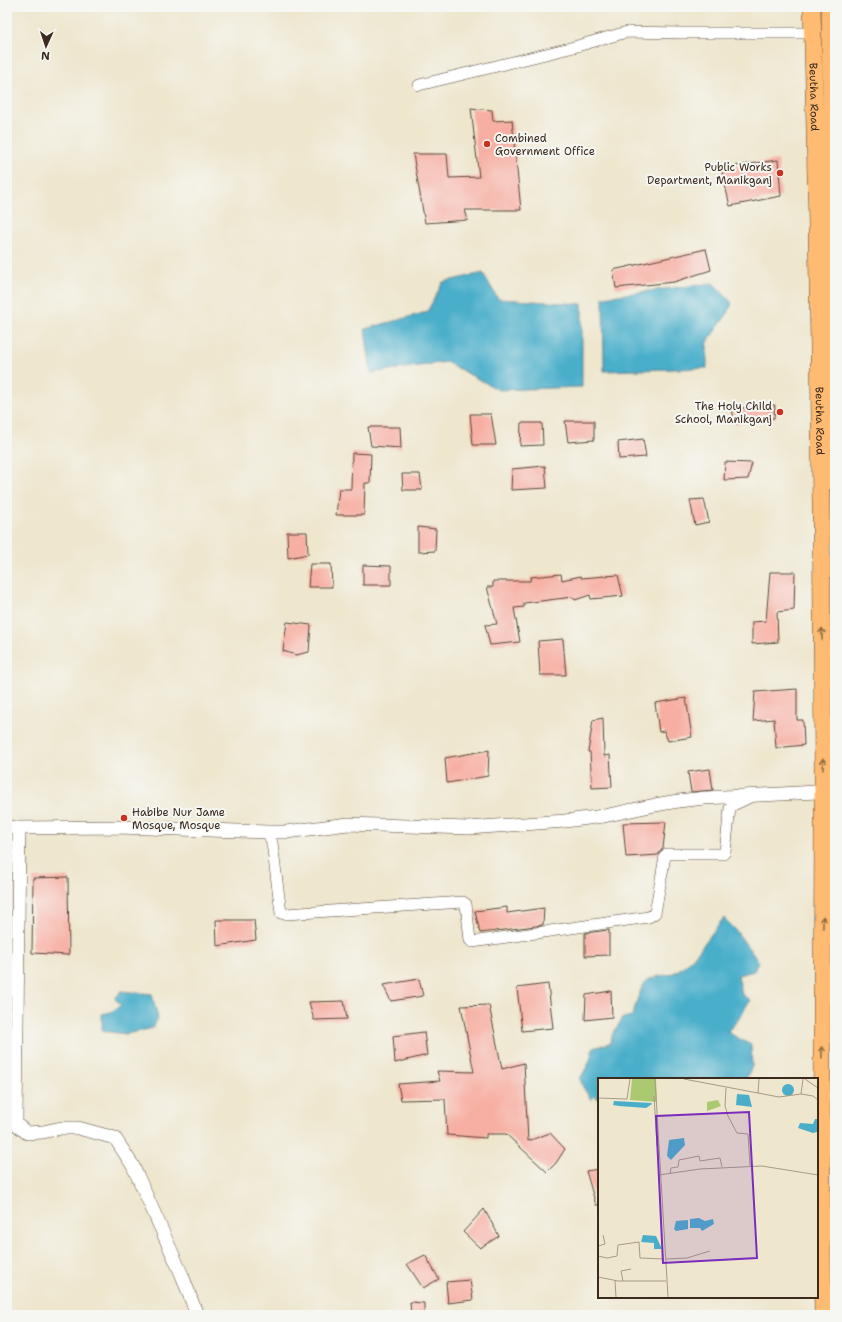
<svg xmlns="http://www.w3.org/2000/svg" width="842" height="1322" font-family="'Shantell Sans',sans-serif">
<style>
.water{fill:#4aaeca;stroke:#426c74}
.building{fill:#f7afa3}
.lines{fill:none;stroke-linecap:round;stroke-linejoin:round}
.minor-casing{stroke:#564638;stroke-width:12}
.tertiary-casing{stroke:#564638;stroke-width:14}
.primary-casing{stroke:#564638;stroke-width:18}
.minor{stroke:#fff;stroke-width:11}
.tertiary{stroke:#fff;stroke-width:13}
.primary{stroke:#ffbb71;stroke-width:17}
.oneway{stroke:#936b43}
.poi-dot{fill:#c8321e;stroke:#f6f6f2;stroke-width:1.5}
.labels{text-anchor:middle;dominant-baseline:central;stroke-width:4;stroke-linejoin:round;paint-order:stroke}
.street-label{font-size:11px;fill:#3b2a1e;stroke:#f6f6f2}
.poi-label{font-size:11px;fill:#3b2a1e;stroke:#f6f6f2;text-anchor:start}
.inset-road{fill:none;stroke:#a69b87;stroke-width:1}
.view{fill:#7b2cbf;fill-opacity:0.15;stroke:#7b2cbf;stroke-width:2}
.inset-edge{fill:none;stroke:#3b2a1e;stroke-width:2}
</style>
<rect width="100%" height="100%" fill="#f6f6f2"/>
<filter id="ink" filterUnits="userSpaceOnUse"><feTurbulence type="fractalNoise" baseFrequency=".025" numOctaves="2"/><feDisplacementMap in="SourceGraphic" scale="8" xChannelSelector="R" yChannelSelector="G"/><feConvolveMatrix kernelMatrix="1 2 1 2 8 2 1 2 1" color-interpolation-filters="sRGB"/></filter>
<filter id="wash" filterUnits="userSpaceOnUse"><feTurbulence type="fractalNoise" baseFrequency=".012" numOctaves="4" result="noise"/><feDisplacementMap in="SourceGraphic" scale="16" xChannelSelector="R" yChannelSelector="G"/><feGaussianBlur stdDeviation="0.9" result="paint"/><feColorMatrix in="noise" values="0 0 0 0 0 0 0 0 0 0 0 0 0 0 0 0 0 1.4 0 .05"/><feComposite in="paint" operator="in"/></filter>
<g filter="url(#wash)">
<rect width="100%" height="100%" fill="#eee6cd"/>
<!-- water -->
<path class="water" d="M 483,273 L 498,299 L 582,304 L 582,387 L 499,390 L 446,362 L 371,373 L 365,329 L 427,312 L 443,282 Z
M 713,283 L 732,303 L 728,313 L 707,342 L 707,368 L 604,371 L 603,297 Z
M 724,918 L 734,928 L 758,961 L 754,971 L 738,975 L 742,995 L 750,1000 L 738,1020 L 727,1032 L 751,1045 L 752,1066 L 746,1079 L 599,1079 L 599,1099 L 594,1096 L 591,1100 L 583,1087 L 580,1079 L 590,1061 L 593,1048 L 610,1043 L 613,1033 L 623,1018 L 632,1016 C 636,1006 640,985 648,980 C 651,978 656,977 660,976 C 667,975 674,974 680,969 C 698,956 709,935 724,918 Z
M 121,991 L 152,994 L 158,1018 L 153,1028 L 126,1034 L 102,1031 L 102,1014 L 111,1012 L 121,1005 L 115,999 Z"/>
<g id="blocks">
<!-- building -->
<path class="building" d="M 471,108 L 492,110 L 493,121 L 512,120 L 521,210 L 465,210 L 468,220 L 425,223 L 413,154 L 447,154 L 449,178 L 479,177 Z
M 778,160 L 781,196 L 730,206 L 721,168 Z
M 706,249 L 711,270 L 674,282 L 616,288 L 613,270 Z
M 775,405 L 774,418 L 735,424 L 732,409 Z
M 470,414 L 491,414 L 496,445 L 473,445 Z
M 565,421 L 594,421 L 594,440 L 568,442 Z
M 521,423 L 542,423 L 543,445 L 520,446 Z
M 368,427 L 400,427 L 401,448 L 371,446 Z
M 643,439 L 646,457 L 619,459 L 618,442 Z
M 352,453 L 371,454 L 370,483 L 365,483 L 364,515 L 336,515 L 339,489 L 351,489 Z
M 725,462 L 752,463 L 748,479 L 724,480 Z
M 545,466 L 547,488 L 511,490 L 512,469 Z
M 402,474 L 420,474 L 422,490 L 403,490 Z
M 704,499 L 709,522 L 695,525 L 690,500 Z
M 418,527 L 436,529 L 435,551 L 418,552 Z
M 287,532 L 307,532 L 308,554 L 288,558 Z
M 310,564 L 331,564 L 332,587 L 308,587 Z
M 363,565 L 391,566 L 391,585 L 363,585 Z
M 770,572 L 795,572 L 794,610 L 777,612 L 778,642 L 752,644 L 752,622 L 766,621 Z
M 561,574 L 562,580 L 581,576 L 581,578 L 618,575 L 623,596 L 591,599 L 590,595 L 575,600 L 573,597 L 524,603 L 524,607 L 514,608 L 520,642 L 490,645 L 485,625 L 497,624 L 487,587 L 493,587 L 493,581 L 530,581 L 531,577 Z
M 287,622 L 311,625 L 309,652 L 296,655 L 283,651 Z
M 563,639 L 566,675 L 540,675 L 538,641 Z
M 797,689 L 797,720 L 803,720 L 804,745 L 776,748 L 774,719 L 753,721 L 755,692 Z
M 686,698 L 692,737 L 668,741 L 664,731 L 659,732 L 655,703 Z
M 603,718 L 604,756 L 610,755 L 612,787 L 592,788 L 590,752 L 588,752 L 593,720 Z
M 489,750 L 488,776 L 447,783 L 445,758 Z
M 710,769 L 713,790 L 691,792 L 688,772 Z
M 666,822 L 663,848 L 658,855 L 626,857 L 623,823 Z
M 68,877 L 69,955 L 32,953 L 33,878 Z
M 507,907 L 507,913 L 544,908 L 543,925 L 480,933 L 475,911 Z
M 216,920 L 254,920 L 256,940 L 217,946 Z
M 609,930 L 609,955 L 585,956 L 585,933 Z
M 419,979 L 423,996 L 391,1001 L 383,985 Z
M 548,984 L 553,1028 L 522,1031 L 517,988 Z
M 611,991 L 612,1017 L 585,1020 L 586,995 Z
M 344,1001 L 347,1019 L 314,1020 L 309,1002 Z
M 489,1005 L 502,1069 L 524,1063 L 528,1141 L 550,1133 L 565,1149 L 556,1163 L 547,1172 L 506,1134 L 486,1134 L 486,1138 L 447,1135 L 445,1099 L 401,1100 L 398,1084 L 440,1081 L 437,1071 L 474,1072 L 461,1006 Z
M 424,1032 L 427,1055 L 395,1063 L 393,1036 Z
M 599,1169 L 599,1205 L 596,1205 L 586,1171 Z
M 484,1209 L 499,1236 L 480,1248 L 463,1232 Z
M 425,1255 L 439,1279 L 423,1288 L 407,1264 Z
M 470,1280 L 473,1300 L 448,1303 L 446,1282 Z
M 410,1302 L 424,1303 L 424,1315 L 411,1315 Z"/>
</g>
</g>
<g filter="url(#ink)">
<use href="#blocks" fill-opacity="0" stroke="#564638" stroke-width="1"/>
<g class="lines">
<!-- minor casing -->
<g class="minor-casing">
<path id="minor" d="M 419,85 L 570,48 L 627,32 L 682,33 L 813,33
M 268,832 L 272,843 L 281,913 L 286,914 L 463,902 L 466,904 L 470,940 L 472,942 L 649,917 L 655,913 L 665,856 L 667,854 L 723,854 L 725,852 L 730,808 L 733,805 L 750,797"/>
</g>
<!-- tertiary casing -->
<g class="tertiary-casing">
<path id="tertiary" d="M 7,827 L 19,828 L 117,827 L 268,832 L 286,832 L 348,824 L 468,828 L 565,821 L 604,816 L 655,805 L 678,801 L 705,798 L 835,791
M 19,828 L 16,1124 L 27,1133 L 43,1132 L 61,1128 L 78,1128 L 115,1138 L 133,1166 L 182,1275 L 197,1315"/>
</g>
<!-- primary casing -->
<g class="primary-casing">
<g id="primary">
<path id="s1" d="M 812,7 C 819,268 822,528 823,789 C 823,964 820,1140 823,1315"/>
<path d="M 830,7 L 835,483"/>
</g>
</g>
<!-- minor -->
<use href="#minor" class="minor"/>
<!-- tertiary -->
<use href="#tertiary" class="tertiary"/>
<!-- primary -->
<use href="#primary" class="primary"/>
</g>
<!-- one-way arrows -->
<defs><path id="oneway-shaft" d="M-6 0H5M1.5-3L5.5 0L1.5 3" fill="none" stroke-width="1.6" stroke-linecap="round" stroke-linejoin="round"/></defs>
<g class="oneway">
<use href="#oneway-shaft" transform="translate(822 634) rotate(-90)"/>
<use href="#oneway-shaft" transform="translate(823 764) rotate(-90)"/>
<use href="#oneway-shaft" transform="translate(823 922) rotate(-90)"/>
<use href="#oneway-shaft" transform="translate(822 1052) rotate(-89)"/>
</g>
</g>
<!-- markers -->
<g class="poi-dot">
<circle cx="487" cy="144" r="4"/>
<circle cx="780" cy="173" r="4"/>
<circle cx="780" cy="412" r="4"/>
<circle cx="124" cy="818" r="4"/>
</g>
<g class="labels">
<!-- street labels -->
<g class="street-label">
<text stroke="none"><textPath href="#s1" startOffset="90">Beutha Road</textPath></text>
<text stroke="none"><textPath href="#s1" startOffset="414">Beutha Road</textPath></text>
</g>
<!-- poi labels -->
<g class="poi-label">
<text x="495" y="138">Combined<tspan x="495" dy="13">Government Office</tspan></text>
<text x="772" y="167" text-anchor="end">Public Works<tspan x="772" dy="13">Department, Manikganj</tspan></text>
<text x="772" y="406" text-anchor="end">The Holy Child<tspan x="772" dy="13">School, Manikganj</tspan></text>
<text x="132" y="812">Habibe Nur Jame<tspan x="132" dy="13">Mosque, Mosque</tspan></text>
</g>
</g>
<!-- overview -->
<g transform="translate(598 1078)">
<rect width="220" height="220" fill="#eee6cd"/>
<path d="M 34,1 L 58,1 L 59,24 L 32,22 ZM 120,22 L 123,28 L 109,33 L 109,24 Z" fill="#aac971"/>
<path d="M184 12a6 6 0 1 1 12 0a6 6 0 1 1-12 0ZM 139,16 L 151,17 L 154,29 L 138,27 ZM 16,23 L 53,25 L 54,26 L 48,30 L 21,28 L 15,27 ZM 217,41 L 219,41 L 219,54 L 215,55 L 200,50 L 202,45 L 215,46 ZM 86,60 L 87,67 L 73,82 L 69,78 L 71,62 ZM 101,140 L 107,143 L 115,141 L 116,146 L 104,153 L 102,150 L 92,150 L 92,141 ZM 90,142 L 90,151 L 78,153 L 76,151 L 78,143 ZM 45,157 L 58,158 L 64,171 L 56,171 L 56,165 L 43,164 Z" fill="#4aaeca"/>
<path class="inset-road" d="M 57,1 L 70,219M 86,1 L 181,19 L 203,16M 205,1 L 203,16 L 215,18 L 220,22M 207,1 L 220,10M 128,10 L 127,28 L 130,38 L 139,55 L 150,56 L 152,88M 160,15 L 161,1M 56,18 L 59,68M 0,20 L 29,21 L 32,1M 72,96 L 73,90 L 80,89 L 81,82 L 101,78 L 102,83 L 122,80 L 124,89M 61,97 L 102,91 L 164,88 L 220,97M 0,168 L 7,166 L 5,157M 0,178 L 9,180 L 19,178 L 20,167 L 41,164 L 42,180 L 66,181M 68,181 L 89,180 L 112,173M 0,199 L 20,203 L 68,203M 17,203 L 18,219M 25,203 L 23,193 L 33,191"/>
<path class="view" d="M 151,34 L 159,180 L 65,185 L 58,38 Z"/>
<rect width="220" height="220" class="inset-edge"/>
</g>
<!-- margin -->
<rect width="842" height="1322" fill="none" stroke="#f6f6f2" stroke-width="24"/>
<!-- north arrow -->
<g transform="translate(46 46) rotate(183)" stroke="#f6f6f2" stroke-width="3" paint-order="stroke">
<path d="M0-3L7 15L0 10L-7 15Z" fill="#3b2a1e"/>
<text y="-6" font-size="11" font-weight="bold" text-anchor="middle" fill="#3b2a1e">N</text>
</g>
</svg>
